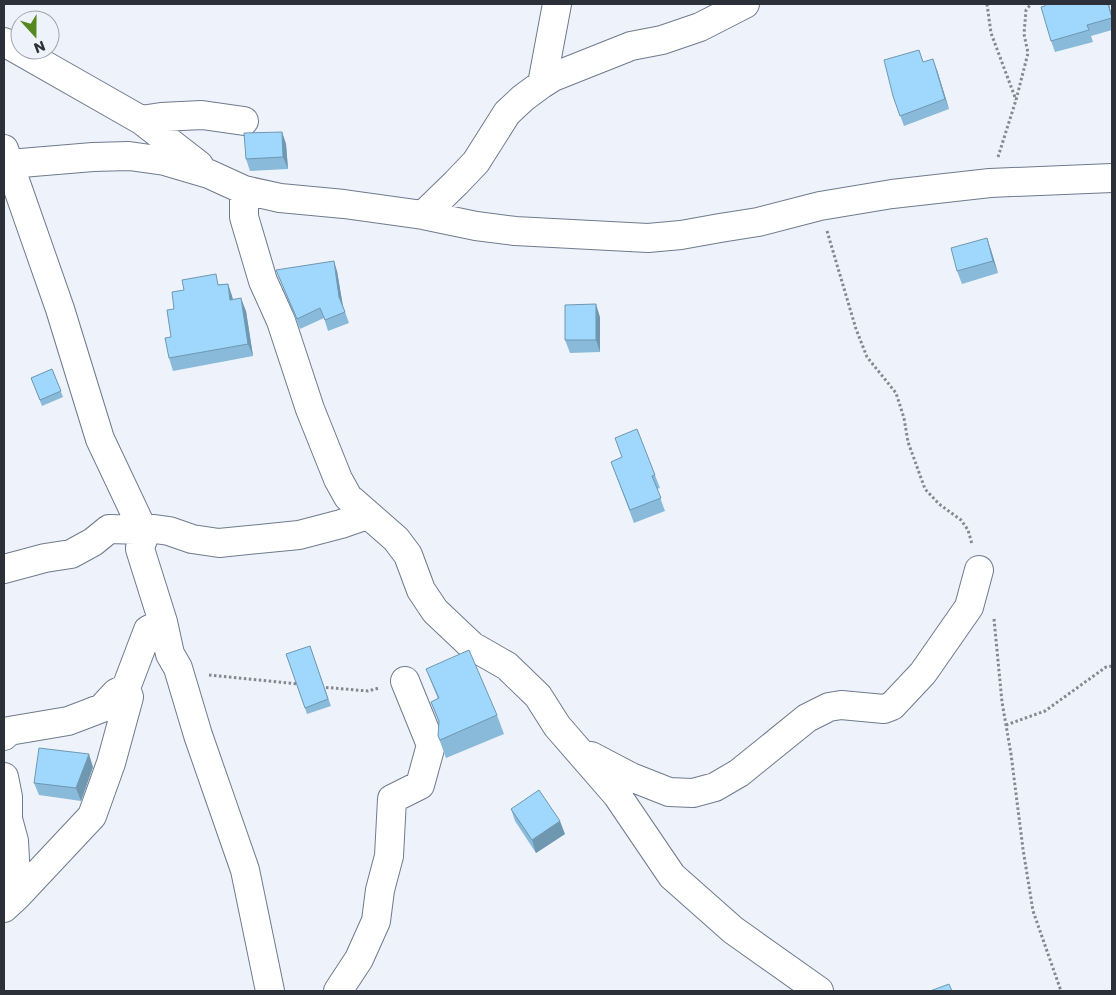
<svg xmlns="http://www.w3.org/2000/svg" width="1116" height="995" font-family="Poppins,sans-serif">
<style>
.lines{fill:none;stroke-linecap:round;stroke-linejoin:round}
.street-casing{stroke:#6f7a8d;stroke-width:30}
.path{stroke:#848890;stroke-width:3;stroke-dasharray:2.5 2.5;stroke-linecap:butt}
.street{stroke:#fff;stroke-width:28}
.wall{fill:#89bad9}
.shaded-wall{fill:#6f97b0}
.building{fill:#9fd8fc;stroke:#6f97b0}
</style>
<rect width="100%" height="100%" fill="#eef3fb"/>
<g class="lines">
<!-- street casing -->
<g class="street-casing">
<path id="street" d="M 4,42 L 141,120 L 199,165
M 542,84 L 553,77 L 631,46 L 662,40 L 700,27 L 745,4
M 141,120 L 161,117 L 202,115 L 244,121
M 4,149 L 60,309 L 100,439 L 143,530 L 140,549 L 163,622 L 170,654 L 178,668 L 198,735 L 245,870 L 270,991
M 4,163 L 9,164 L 93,157 L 129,156 L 165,161 L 209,174 L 244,190 L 280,198 L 344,204 L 423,215 L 476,226 L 515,231 L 648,238 L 681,235 L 720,228 L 758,222 L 820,206 L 892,194 L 990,183 L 1112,178
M 244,190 L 244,217 L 263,281 L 281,321 L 310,409 L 338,479 L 348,497 L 396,539 L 408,555 L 421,590 L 435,611 L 472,646 L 507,666 L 538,696 L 557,726 L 617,795 L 672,876 L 733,930 L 819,991
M 423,215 L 456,183 L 476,162 L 507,113 L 523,98 L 542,84 L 557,4
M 140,548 L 147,528 L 169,531 L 192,539 L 219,543 L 299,535 L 341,524 L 367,515
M 4,569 L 45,558 L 71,554 L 93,542 L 109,529 L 143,530
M 4,736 L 9,731 L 68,721 L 84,715 L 102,708 L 116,693 L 126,688
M 591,756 L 631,777 L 669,792 L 693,793 L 715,787 L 739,773 L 807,718 L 829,707 L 841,705 L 884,709 L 892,706 L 923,673 L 969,607 L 979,570
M 4,777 L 8,797 L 8,819 L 14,841 L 17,896
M 4,908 L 17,896 L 92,816 L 111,763 L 129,697 L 126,688 L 148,630 L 163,622
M 338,991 L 359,959 L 376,921 L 380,890 L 389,856 L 392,799 L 420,785 L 431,745 L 405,681"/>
</g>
<!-- path -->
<path class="path" d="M 987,4 L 991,33 L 1016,100
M 998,157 L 1016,100 L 1028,53 L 1024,34 L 1026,10 L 1031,4
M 827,231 L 856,329 L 867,357 L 896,393 L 904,418 L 908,442 L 925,489 L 939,504 L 961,520 L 968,530 L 972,544
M 994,619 L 1002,702 L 1011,754 L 1023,849 L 1033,911 L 1061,991
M 209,675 L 299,684
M 321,687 L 368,691 L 379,688
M 1006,725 L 1045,711 L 1106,667 L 1112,666"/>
<!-- street -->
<use href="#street" class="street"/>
</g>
<!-- wall -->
<path class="wall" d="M 1045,4 L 1109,4 L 1112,17 L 1112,30 L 1091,36 L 1093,42 L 1055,52 L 1051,41 Z
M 924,62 L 937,70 L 949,109 L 904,126 L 893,96 Z
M 282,132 L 286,144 L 288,169 L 250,171 L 246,159 Z
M 987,238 L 991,250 L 998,273 L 962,284 L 957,271 Z
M 276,270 L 337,271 L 343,306 L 349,323 L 328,331 L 324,318 L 300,329 Z
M 220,284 L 228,284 L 233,299 L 246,311 L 253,356 L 173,371 L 169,358 L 174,309 Z
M 600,317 L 600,352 L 570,353 L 565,340 Z
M 52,369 L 63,397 L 42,406 L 31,378 Z
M 637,429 L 660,488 L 657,489 L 665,511 L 634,523 L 611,462 L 622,457 Z
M 310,646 L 331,706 L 307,714 L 286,654 Z
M 426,669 L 497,715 L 504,734 L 446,758 L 438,736 L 439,723 L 431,702 L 438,699 Z
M 93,767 L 81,801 L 39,795 L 34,783 Z
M 511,809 L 565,834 L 536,853 L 515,821 Z"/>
<!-- shaded-wall -->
<path class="shaded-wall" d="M 1108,4 L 1109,4 L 1112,17 L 1112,20 Z
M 933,59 L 937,70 L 949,109 L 945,99 Z
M 282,132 L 286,144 L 288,169 L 283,157 Z
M 987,238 L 991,250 L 998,273 L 993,261 Z
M 334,261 L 337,271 L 343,307 L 339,297 Z
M 228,284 L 232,296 L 235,312 L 230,300 Z
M 241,298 L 246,311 L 253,356 L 248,344 Z
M 596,304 L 600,317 L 600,352 L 596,340 Z
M 89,754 L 93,767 L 81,801 L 76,788 Z
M 560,821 L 565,834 L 536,853 L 532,840 Z"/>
<!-- building -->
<path class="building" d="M 1045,4 L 1108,4 L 1112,18 L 1087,25 L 1089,30 L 1051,41 L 1041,7 L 1045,6 Z
M 919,50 L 923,62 L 933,59 L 945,99 L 900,116 L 893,96 L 884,60 Z
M 282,132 L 283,157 L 246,159 L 244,133 Z
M 987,238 L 993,261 L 957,271 L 951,248 Z
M 334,261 L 339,297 L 345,312 L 325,320 L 320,308 L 297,319 L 276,270 Z
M 216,274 L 218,285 L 228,284 L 230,300 L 241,298 L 248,344 L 169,358 L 165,338 L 171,337 L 167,310 L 174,309 L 172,292 L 184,290 L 182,280 Z
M 596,304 L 596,340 L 565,340 L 565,305 Z
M 52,369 L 61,391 L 40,400 L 31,378 Z
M 637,429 L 655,475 L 652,476 L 661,498 L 630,510 L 611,462 L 622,457 L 615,438 Z
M 310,646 L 328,699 L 305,708 L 286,654 Z
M 469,650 L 497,715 L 440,740 L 438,736 L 439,721 L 431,702 L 439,698 L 426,669 Z
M 39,748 L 89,754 L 76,788 L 34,783 Z
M 539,790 L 560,821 L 532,840 L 511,809 Z
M 949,984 L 952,991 L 930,991 Z"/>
<!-- border -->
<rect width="1116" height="995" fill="none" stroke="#2c3038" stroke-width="10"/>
<!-- north arrow -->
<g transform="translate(35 35) rotate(159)"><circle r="24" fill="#eef3fb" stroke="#a0a5ad"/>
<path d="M0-4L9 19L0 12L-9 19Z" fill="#558920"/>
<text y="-8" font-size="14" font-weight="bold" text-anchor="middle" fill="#2c3038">N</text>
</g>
</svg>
